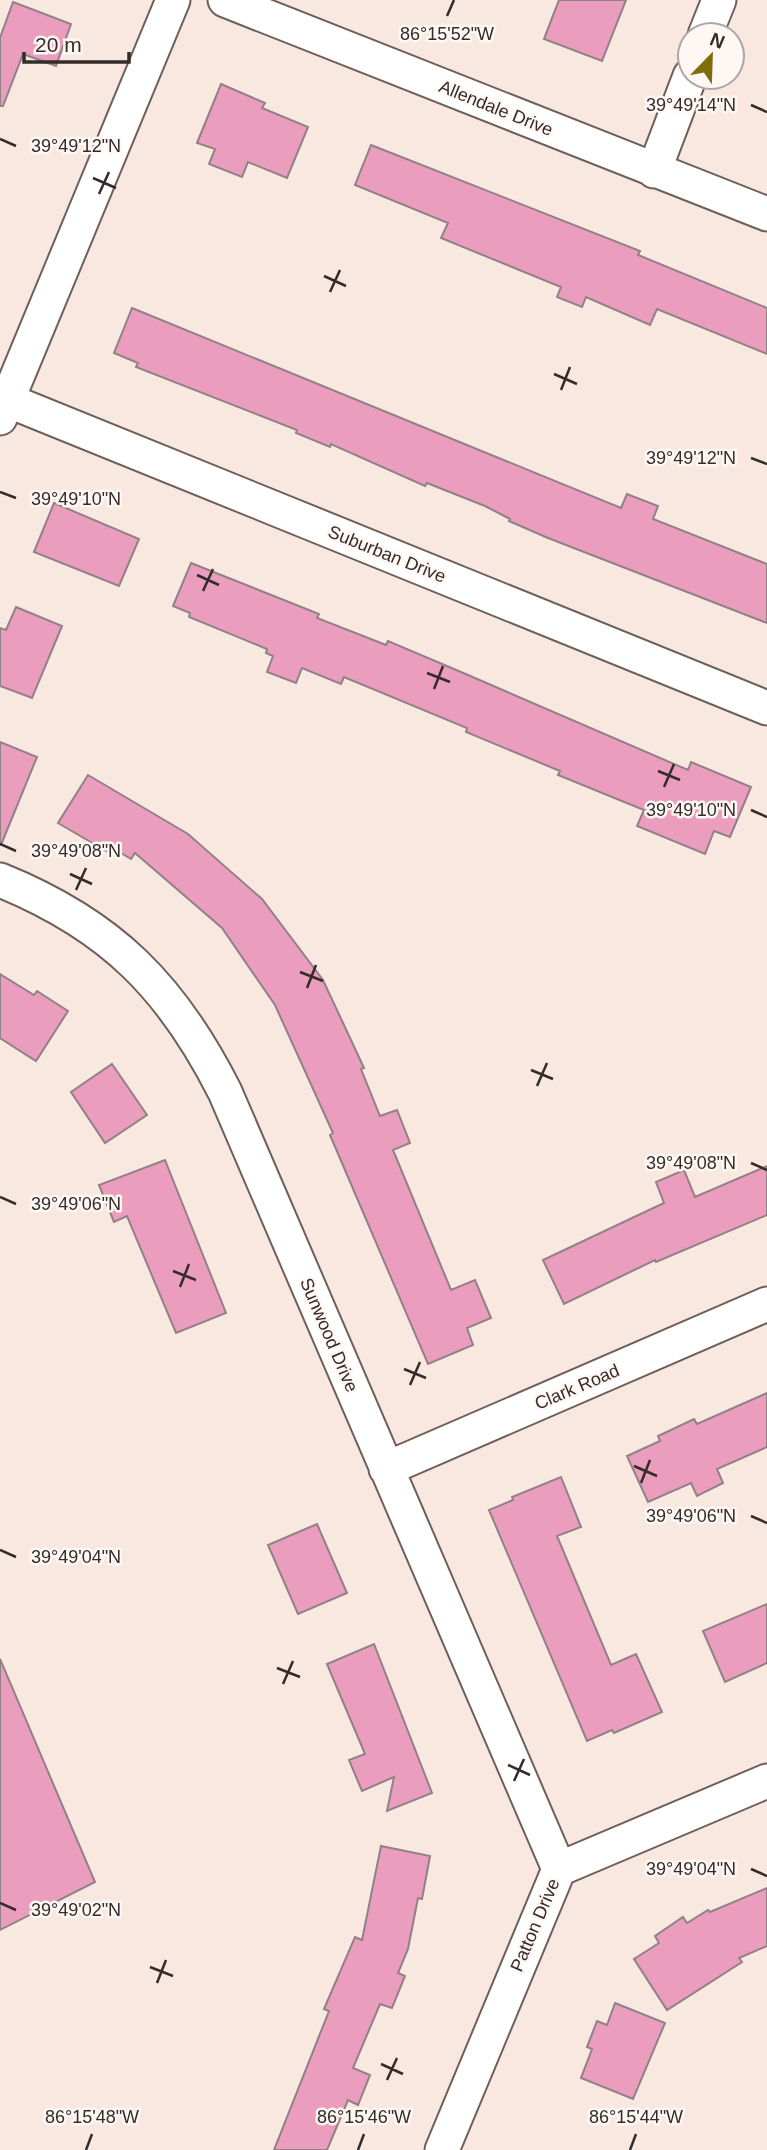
<svg xmlns="http://www.w3.org/2000/svg" width="767" height="2150" font-family="Helvetica,sans-serif">
<style>
.building{fill:#eb9dbd;stroke:#918187;stroke-width:2}
.lines{fill:none;stroke-linecap:round;stroke-linejoin:round}
.street-casing{stroke:#6e6059;stroke-width:37}
.street{stroke:#fff;stroke-width:33}
.ticks{fill:none;stroke:#332c29;stroke-width:2.5}
.labels{text-anchor:middle;dominant-baseline:central;stroke-width:5;stroke-linejoin:round;paint-order:stroke}
.street-label{font-size:18px;fill:#332c29;stroke:#fef7f4}
.ticks-label{font-size:18px;text-anchor:middle;fill:#332c29;stroke:#fef7f4;stroke-width:5;stroke-linejoin:round;paint-order:stroke}
</style>
<rect width="100%" height="100%" fill="#f8e8df"/>
<!-- building -->
<path class="building" d="M 559,0 L 626,0 L 602,61 L 544,39 Z
M 13,2 L 71,24 L 56,66 L 23,54 L 3,106 L 0,106 L 0,38 Z
M 221,84 L 265,103 L 262,108 L 308,127 L 287,178 L 248,162 L 242,177 L 209,164 L 215,149 L 197,143 Z
M 371,145 L 640,251 L 638,255 L 767,308 L 767,354 L 657,309 L 650,325 L 586,297 L 582,307 L 557,297 L 561,287 L 441,238 L 448,223 L 355,185 Z
M 132,308 L 621,508 L 627,494 L 658,506 L 653,519 L 767,564 L 767,623 L 548,538 L 509,521 L 510,519 L 485,506 L 427,483 L 425,486 L 331,444 L 330,447 L 296,433 L 297,430 L 136,367 L 138,363 L 114,353 Z
M 54,503 L 139,539 L 119,586 L 34,552 Z
M 191,563 L 319,614 L 317,618 L 386,645 L 388,641 L 461,672 L 688,770 L 691,762 L 751,787 L 730,837 L 714,831 L 705,854 L 637,826 L 644,810 L 558,775 L 560,771 L 466,732 L 467,728 L 344,677 L 341,684 L 302,668 L 296,683 L 267,672 L 273,656 L 266,653 L 267,649 L 189,617 L 190,613 L 173,606 Z
M 16,607 L 62,626 L 32,698 L 0,686 L 0,628 L 6,630 Z
M 0,742 L 37,757 L 1,845 L 0,845 Z
M 88,775 L 188,834 L 262,899 L 323,980 L 364,1068 L 361,1069 L 380,1116 L 397,1110 L 410,1143 L 393,1150 L 451,1290 L 475,1280 L 491,1318 L 467,1328 L 473,1345 L 428,1364 L 330,1135 L 333,1133 L 275,1005 L 222,928 L 135,853 L 131,859 L 116,850 L 113,855 L 58,823 Z
M 0,974 L 34,995 L 37,991 L 68,1011 L 36,1061 L 0,1038 Z
M 112,1064 L 147,1115 L 105,1143 L 71,1092 Z
M 165,1160 L 226,1313 L 176,1333 L 127,1216 L 114,1222 L 99,1185 Z
M 767,1166 L 767,1215 L 656,1262 L 655,1260 L 564,1304 L 543,1260 L 664,1203 L 656,1182 L 684,1170 L 695,1197 Z
M 767,1393 L 767,1447 L 717,1469 L 723,1483 L 697,1496 L 691,1483 L 648,1502 L 627,1456 L 660,1441 L 658,1436 L 694,1419 L 697,1424 Z
M 561,1477 L 581,1527 L 557,1536 L 611,1665 L 636,1654 L 662,1712 L 614,1733 L 612,1730 L 587,1741 L 489,1510 L 513,1500 L 512,1497 Z
M 317,1524 L 347,1593 L 298,1614 L 268,1545 Z
M 767,1604 L 767,1663 L 725,1682 L 703,1631 Z
M 374,1644 L 432,1793 L 387,1811 L 394,1777 L 362,1791 L 349,1760 L 365,1754 L 327,1664 Z
M 0,1659 L 95,1882 L 0,1930 Z
M 381,1846 L 430,1856 L 422,1899 L 418,1898 L 408,1949 L 398,1973 L 405,1976 L 392,2008 L 380,2004 L 353,2068 L 370,2075 L 358,2105 L 348,2100 L 327,2150 L 274,2150 L 329,2011 L 324,2009 L 355,1937 L 362,1940 Z
M 767,1888 L 767,1946 L 739,1958 L 742,1962 L 667,2010 L 634,1959 L 659,1943 L 655,1936 L 683,1917 L 687,1923 L 708,1910 L 710,1912 Z
M 615,2003 L 665,2023 L 633,2099 L 581,2078 L 592,2049 L 587,2047 L 597,2021 L 607,2025 Z"/>
<g class="lines">
<!-- street casing -->
<g class="street-casing">
<path id="street" d="M 225,0 L 767,214
M 705,35 L 719,0
M 654,171 L 690,76
M 7,400 L 767,708
M 0,418 L 173,0
M 0,880 C 111,925 172,987 225,1092 L 559,1869
M 386,1469 L 767,1304
M 442,2150 L 559,1869 L 767,1781"/>
</g>
<!-- street -->
<use href="#street" class="street"/>
</g>
<!-- ticks -->
<path class="ticks" d="M 447,16 L 454,0M 751,105 L 767,112M 0,139 L 16,146M 93,178 L 116,188M 99,194 L 109,172M 324,276 L 346,286M 330,292 L 340,270M 554,374 L 577,384M 561,390 L 570,367M 751,458 L 767,464M 0,492 L 16,498M 197,575 L 219,585M 203,591 L 213,569M 427,673 L 450,682M 434,689 L 443,666M 658,771 L 680,780M 664,787 L 674,764M 751,810 L 767,817M 0,844 L 16,851M 70,874 L 92,884M 76,890 L 86,868M 300,972 L 323,981M 307,988 L 316,965M 531,1070 L 553,1079M 537,1086 L 547,1063M 751,1163 L 767,1170M 0,1197 L 16,1204M 173,1271 L 196,1280M 180,1287 L 189,1264M 404,1369 L 426,1378M 410,1385 L 420,1362M 634,1466 L 657,1476M 641,1483 L 650,1460M 751,1516 L 767,1523M 0,1550 L 16,1557M 277,1668 L 300,1677M 283,1684 L 293,1661M 508,1765 L 530,1775M 514,1781 L 524,1759M 751,1869 L 767,1876M 0,1903 L 16,1910M 150,1967 L 173,1976M 157,1983 L 166,1960M 381,2064 L 403,2074M 387,2080 L 397,2058M 86,2150 L 92,2134M 358,2150 L 364,2134M 630,2150 L 636,2134"/>
<g class="labels">
<!-- street labels -->
<g class="street-label">
<text transform="translate(496 108) rotate(22)">Allendale Drive</text>
<text transform="translate(387 554) rotate(22)">Suburban Drive</text>
<text transform="translate(329 1335) rotate(67)">Sunwood Drive</text>
<text transform="translate(577 1387) rotate(-23)">Clark Road</text>
<text transform="translate(535 1925) rotate(-67)">Patton Drive</text>
</g>
</g>
<g class="ticks-label">
<text x="447" y="40">86°15'52"W</text>
<text x="691" y="111">39°49'14"N</text>
<text x="76" y="152">39°49'12"N</text>
<text x="691" y="464">39°49'12"N</text>
<text x="76" y="505">39°49'10"N</text>
<text x="691" y="816">39°49'10"N</text>
<text x="76" y="857">39°49'08"N</text>
<text x="691" y="1169">39°49'08"N</text>
<text x="76" y="1210">39°49'06"N</text>
<text x="691" y="1522">39°49'06"N</text>
<text x="76" y="1563">39°49'04"N</text>
<text x="691" y="1875">39°49'04"N</text>
<text x="76" y="1916">39°49'02"N</text>
<text x="92" y="2123">86°15'48"W</text>
<text x="364" y="2123">86°15'46"W</text>
<text x="636" y="2123">86°15'44"W</text>
</g>
<!-- north arrow -->
<g transform="translate(711 56) rotate(23)"><circle r="33" fill="#fef7f4" stroke="#ada6a3" stroke-width="2"/>
<path d="M0-5L12 26L0 18L-12 26Z" fill="#7e6d09"/>
<text y="-10" font-size="19" font-weight="bold" text-anchor="middle" fill="#332c29">N</text>
</g>
<!-- scale -->
<path d="M24 52v10h105v-10" fill="none" stroke="#332c29" stroke-width="3.5"/>
<text x="35" y="52" font-size="21" fill="#332c29" stroke="#fef7f4" stroke-width="5" paint-order="stroke">20 m</text>
</svg>
